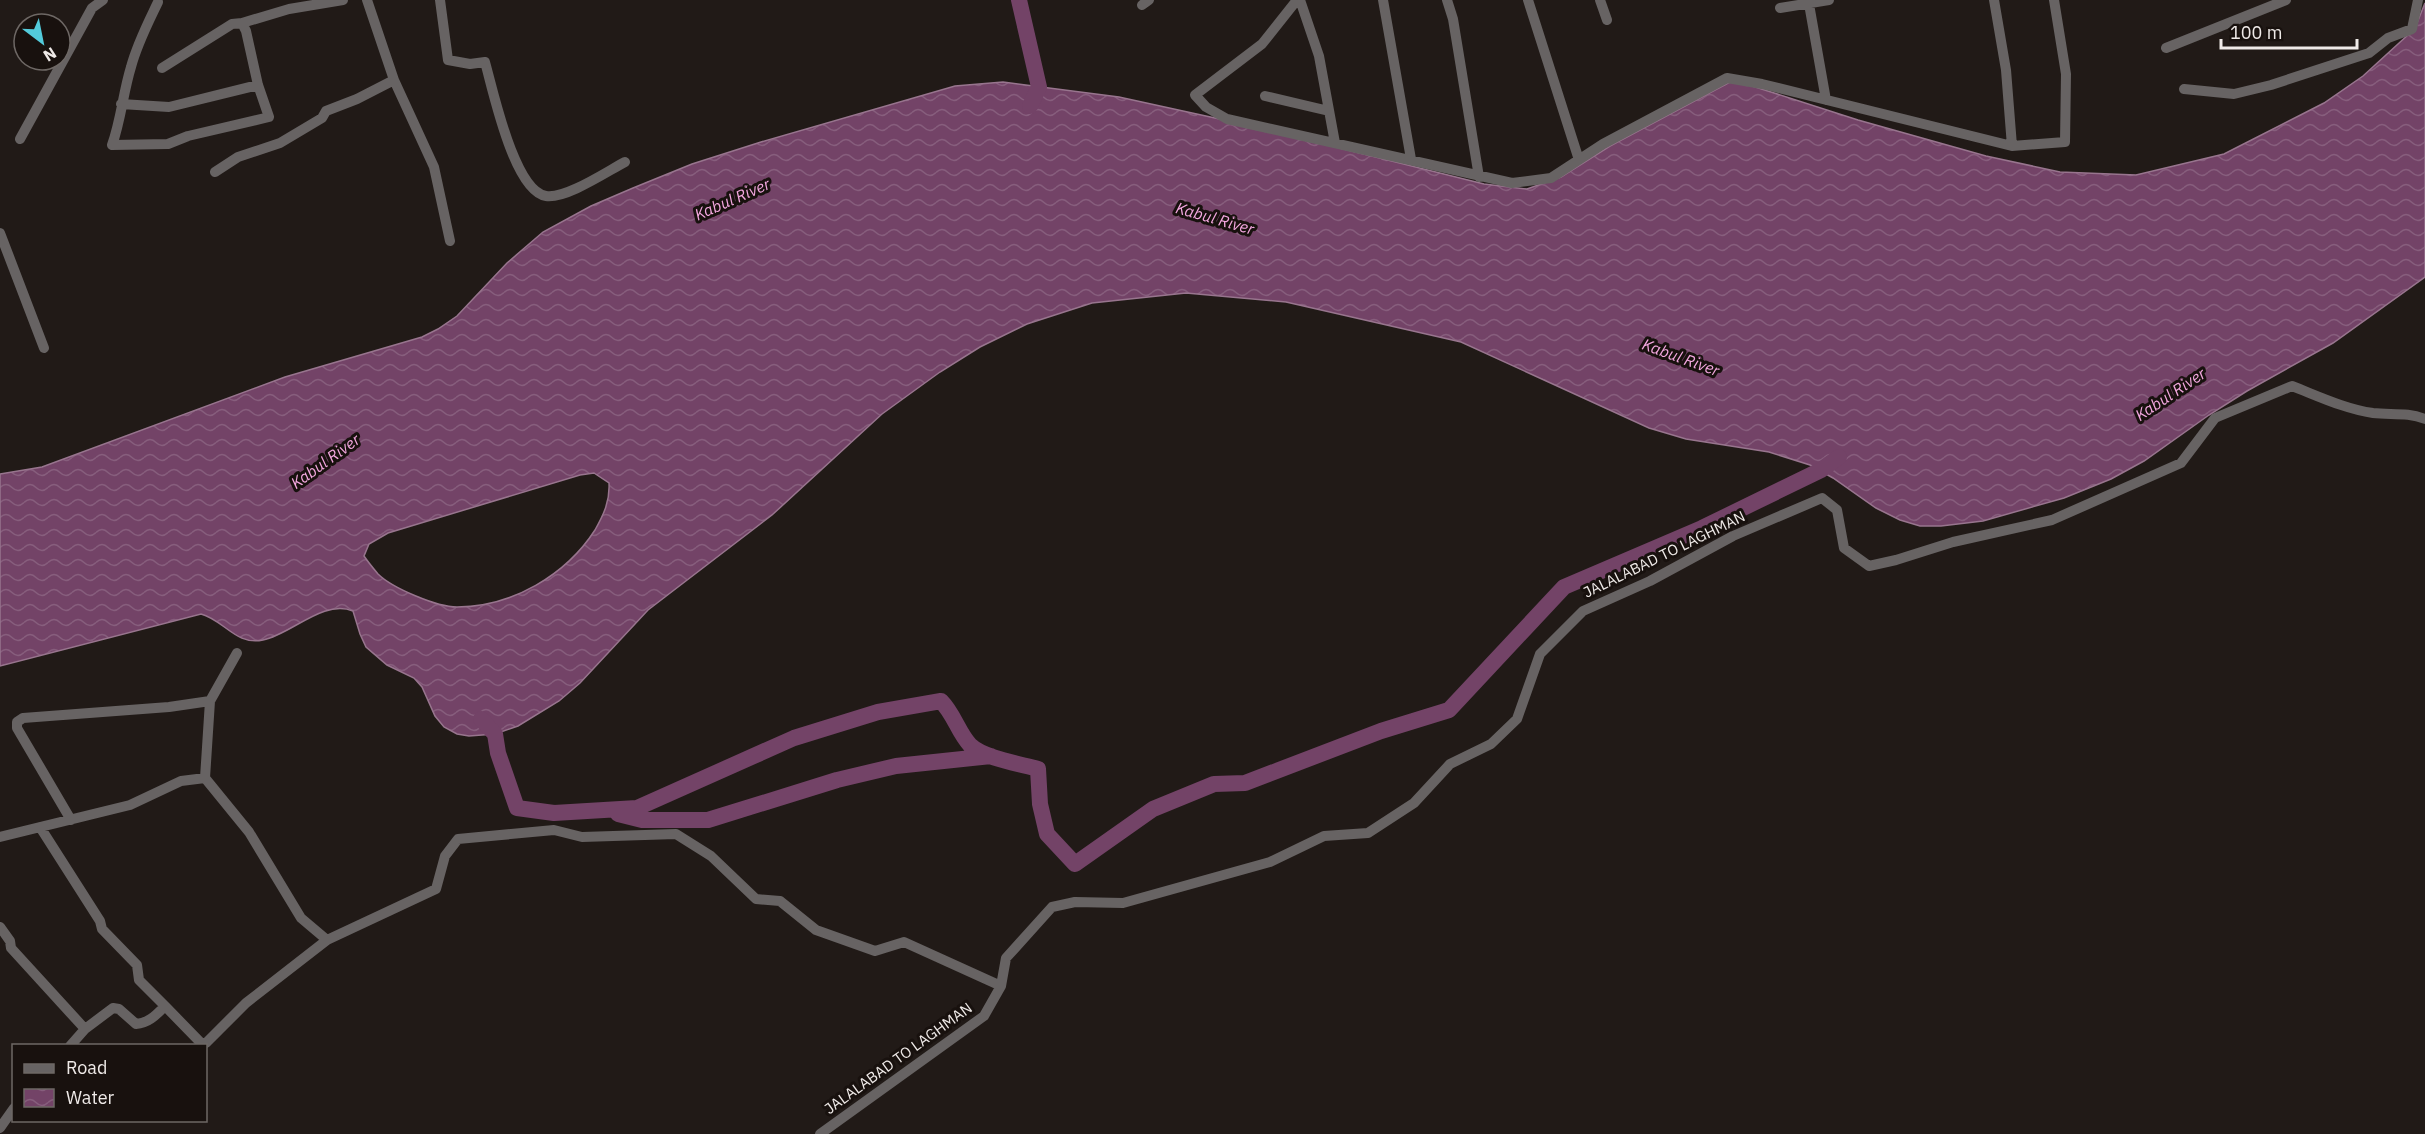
<svg xmlns="http://www.w3.org/2000/svg" width="2425" height="1134" font-family="'IBM Plex Sans',sans-serif">
<style>
.water{fill:url(#water-waves);stroke:#98758e;stroke-width:1.5;fill-rule:evenodd}
.lines{fill:none;stroke-linecap:round;stroke-linejoin:round}
.river{stroke:#734367;stroke-width:16}
.minor{stroke:#676363;stroke-width:10}
.labels{text-anchor:middle;dominant-baseline:central;stroke-width:6;stroke-linejoin:round;paint-order:stroke}
.street-label{font-size:15px;fill:#efeae8;stroke:#18110e}
.water-label{font-size:16px;font-style:italic;fill:#f3a7df;stroke:#18110e}
</style>
<defs>
<pattern id="water-waves" width="16" height="10" patternUnits="userSpaceOnUse" patternTransform="scale(1.5)"><rect width="16" height="10" fill="#734367"/><path d="M0 5q4-4 8 0t8 0" fill="none" stroke="#875e7d"/></pattern>
</defs>
<rect width="100%" height="100%" fill="#211a17"/>
<!-- water -->
<path class="water" d="M 2425,3 L 2425,277 L 2333,343 L 2247,391 L 2209,415 L 2144,461 L 2111,479 L 2064,498 L 1983,521 L 1941,526 L 1920,526 L 1900,520 L 1876,508 L 1833,478 L 1810,465 L 1769,452 L 1686,439 L 1649,428 L 1461,342 L 1286,302 L 1186,293 L 1092,303 L 1027,324 L 980,347 L 940,372 L 882,414 L 772,515 L 648,610 L 580,683 L 559,701 L 518,726 L 495,734 L 469,736 L 457,734 L 444,727 L 435,716 L 422,687 L 414,678 L 387,665 L 366,647 L 360,634 L 353,611 C 323,599 292,634 263,640 C 236,646 224,620 201,614 L 0,666 L 0,474 L 42,467 L 285,377 L 422,337 L 438,329 L 457,316 L 507,263 L 543,232 L 591,206 L 633,188 L 692,164 L 761,142 L 955,86 L 1003,82 L 1119,97 L 1247,125 L 1484,184 L 1527,189 L 1561,177 L 1610,146 L 1730,82 L 1743,83 L 1858,120 L 1986,156 L 2060,172 L 2136,175 L 2224,154 L 2324,103 L 2363,76 L 2410,33 L 2417,23 ZM 594,473 L 609,483 C 610,501 604,514 595,530 C 566,575 512,607 457,607 C 437,607 392,588 378,574 C 373,568 368,562 364,556 L 369,544 L 388,533 L 580,475 Z"/>
<g class="lines">
<!-- river -->
<path class="river" d="M 1019,0 L 1039,87 L 1030,106
M 481,719 L 495,734 L 498,753 L 517,808 L 554,813 L 637,808 L 794,738 L 878,712 L 941,701 C 954,714 958,732 970,745 C 983,758 1020,764 1038,769 L 1040,804 L 1047,834 L 1075,864 L 1153,809 L 1214,784 L 1245,783 L 1381,731 L 1449,710 L 1564,587 L 1702,528 L 1821,470 L 1839,457
M 618,814 L 642,820 L 708,820 L 837,780 L 896,766 L 991,756"/>
<!-- minor -->
<path class="minor" d="M 367,0 L 394,80 L 434,167 L 450,241
M 440,0 L 448,60 L 470,64 L 485,62 C 493,90 514,191 546,196 C 566,199 606,172 625,162
M 1297,0 L 1262,44 L 1195,95 L 1206,107 L 1227,119 L 1512,183 L 1551,178 L 1603,144 L 1727,78 L 1762,84 L 2012,146 L 2065,142 L 2066,74 L 2054,0
M 1300,0 L 1319,56 L 1335,143
M 1383,0 L 1411,159
M 1447,0 L 1453,19 L 1479,177
M 1528,0 L 1579,160
M 1600,0 L 1607,20
M 1994,0 L 2006,70 L 2012,146
M 158,2 C 148,23 137,44 131,67 C 123,93 121,120 112,145 L 168,144 L 188,136 L 269,117 L 258,85 L 246,31 L 242,23 L 289,9 L 343,0
M 1809,4 L 1826,100
M 1142,5 L 1149,0
M 1780,8 L 1829,0
M 2166,48 L 2286,0
M 162,68 L 232,24 L 242,23
M 2184,89 L 2234,94 L 2271,85 L 2369,53 L 2388,38 L 2412,29 L 2418,0
M 1265,96 L 1329,111
M 121,104 L 169,107 L 258,85
M 20,139 L 92,8 L 103,0
M 215,172 L 238,157 L 280,143 L 322,118 L 326,111 L 357,99 L 394,80
M 0,233 L 44,348
M 205,778 L 210,701 L 237,653
M 71,820 L 17,728 L 17,722 L 23,718 L 169,707 L 210,701
M 40,827 L 100,921 L 102,929 L 137,965 L 139,980 L 165,1006
M 0,837 L 130,805 L 181,781 L 205,778 L 249,832 L 301,918 L 327,940
M 0,927 L 10,941 L 11,948 L 85,1029
M 70,1046 L 85,1029 L 113,1008 L 119,1009 L 136,1024 C 149,1023 156,1015 165,1006 L 201,1043 L 206,1043 L 246,1003 L 327,940 L 436,889 L 445,856 L 458,839 L 554,830 L 582,837 L 676,834 L 711,856 L 756,899 L 780,901 L 816,930 L 875,951 L 904,942 L 1001,986
M 0,1128 L 14,1108
M 820,1134 L 984,1016 L 1001,986 L 1006,958 L 1052,907 L 1075,902 L 1123,903 L 1270,862 L 1324,836 L 1368,833 L 1414,803 L 1450,764 L 1491,744 L 1517,719 L 1540,654 L 1583,611 L 1650,581 L 1733,536 L 1822,498 L 1837,510 L 1844,548 L 1869,566 L 1896,560 L 1953,542 L 2052,520 L 2181,463 L 2215,418 L 2292,386 C 2318,396 2345,409 2373,413 C 2391,415 2408,412 2425,419"/>
</g>
<g class="labels">
<!-- street labels -->
<g class="street-label">
<text transform="translate(1664 554) rotate(-26)">JALALABAD TO LAGHMAN</text>
<text transform="translate(898 1058) rotate(-36)">JALALABAD TO LAGHMAN</text>
</g>
<!-- water labels -->
<g class="water-label">
<text transform="translate(732 199) rotate(-24)">Kabul River</text>
<text transform="translate(1215 218) rotate(16)">Kabul River</text>
<text transform="translate(1681 357) rotate(20)">Kabul River</text>
<text transform="translate(2170 394) rotate(-34)">Kabul River</text>
<text transform="translate(325 461) rotate(-36)">Kabul River</text>
</g>
</g>
<!-- legend -->
<rect x="12" y="1044" width="195" height="78" fill="#18110e" stroke="#6e6865" stroke-width="1.5"/>
<rect x="24" y="1064" width="30" height="9" fill="#676363" stroke="#6e6865" stroke-width="1.5"/>
<text x="66" y="1074" font-size="18" fill="#efeae8">Road</text>
<rect x="24" y="1089" width="30" height="18" fill="url(#water-waves)" stroke="#6e6865" stroke-width="1.5"/>
<text x="66" y="1104" font-size="18" fill="#efeae8">Water</text>
<!-- north arrow -->
<g transform="translate(42 42) rotate(148)"><circle r="28" fill="#18110e" stroke="#6e6865" stroke-width="1.5"/>
<path d="M0-4.5L10 22L0 15L-10 22Z" fill="#53cbdb"/>
<text y="-9" font-size="16" font-weight="bold" text-anchor="middle" fill="#efeae8">N</text>
</g>
<!-- scale -->
<path d="M2221 39v9h136v-9" fill="none" stroke="#efeae8" stroke-width="3"/>
<text x="2230" y="39" font-size="18" fill="#efeae8" stroke="#18110e" stroke-width="4.5" paint-order="stroke">100 m</text>
</svg>
